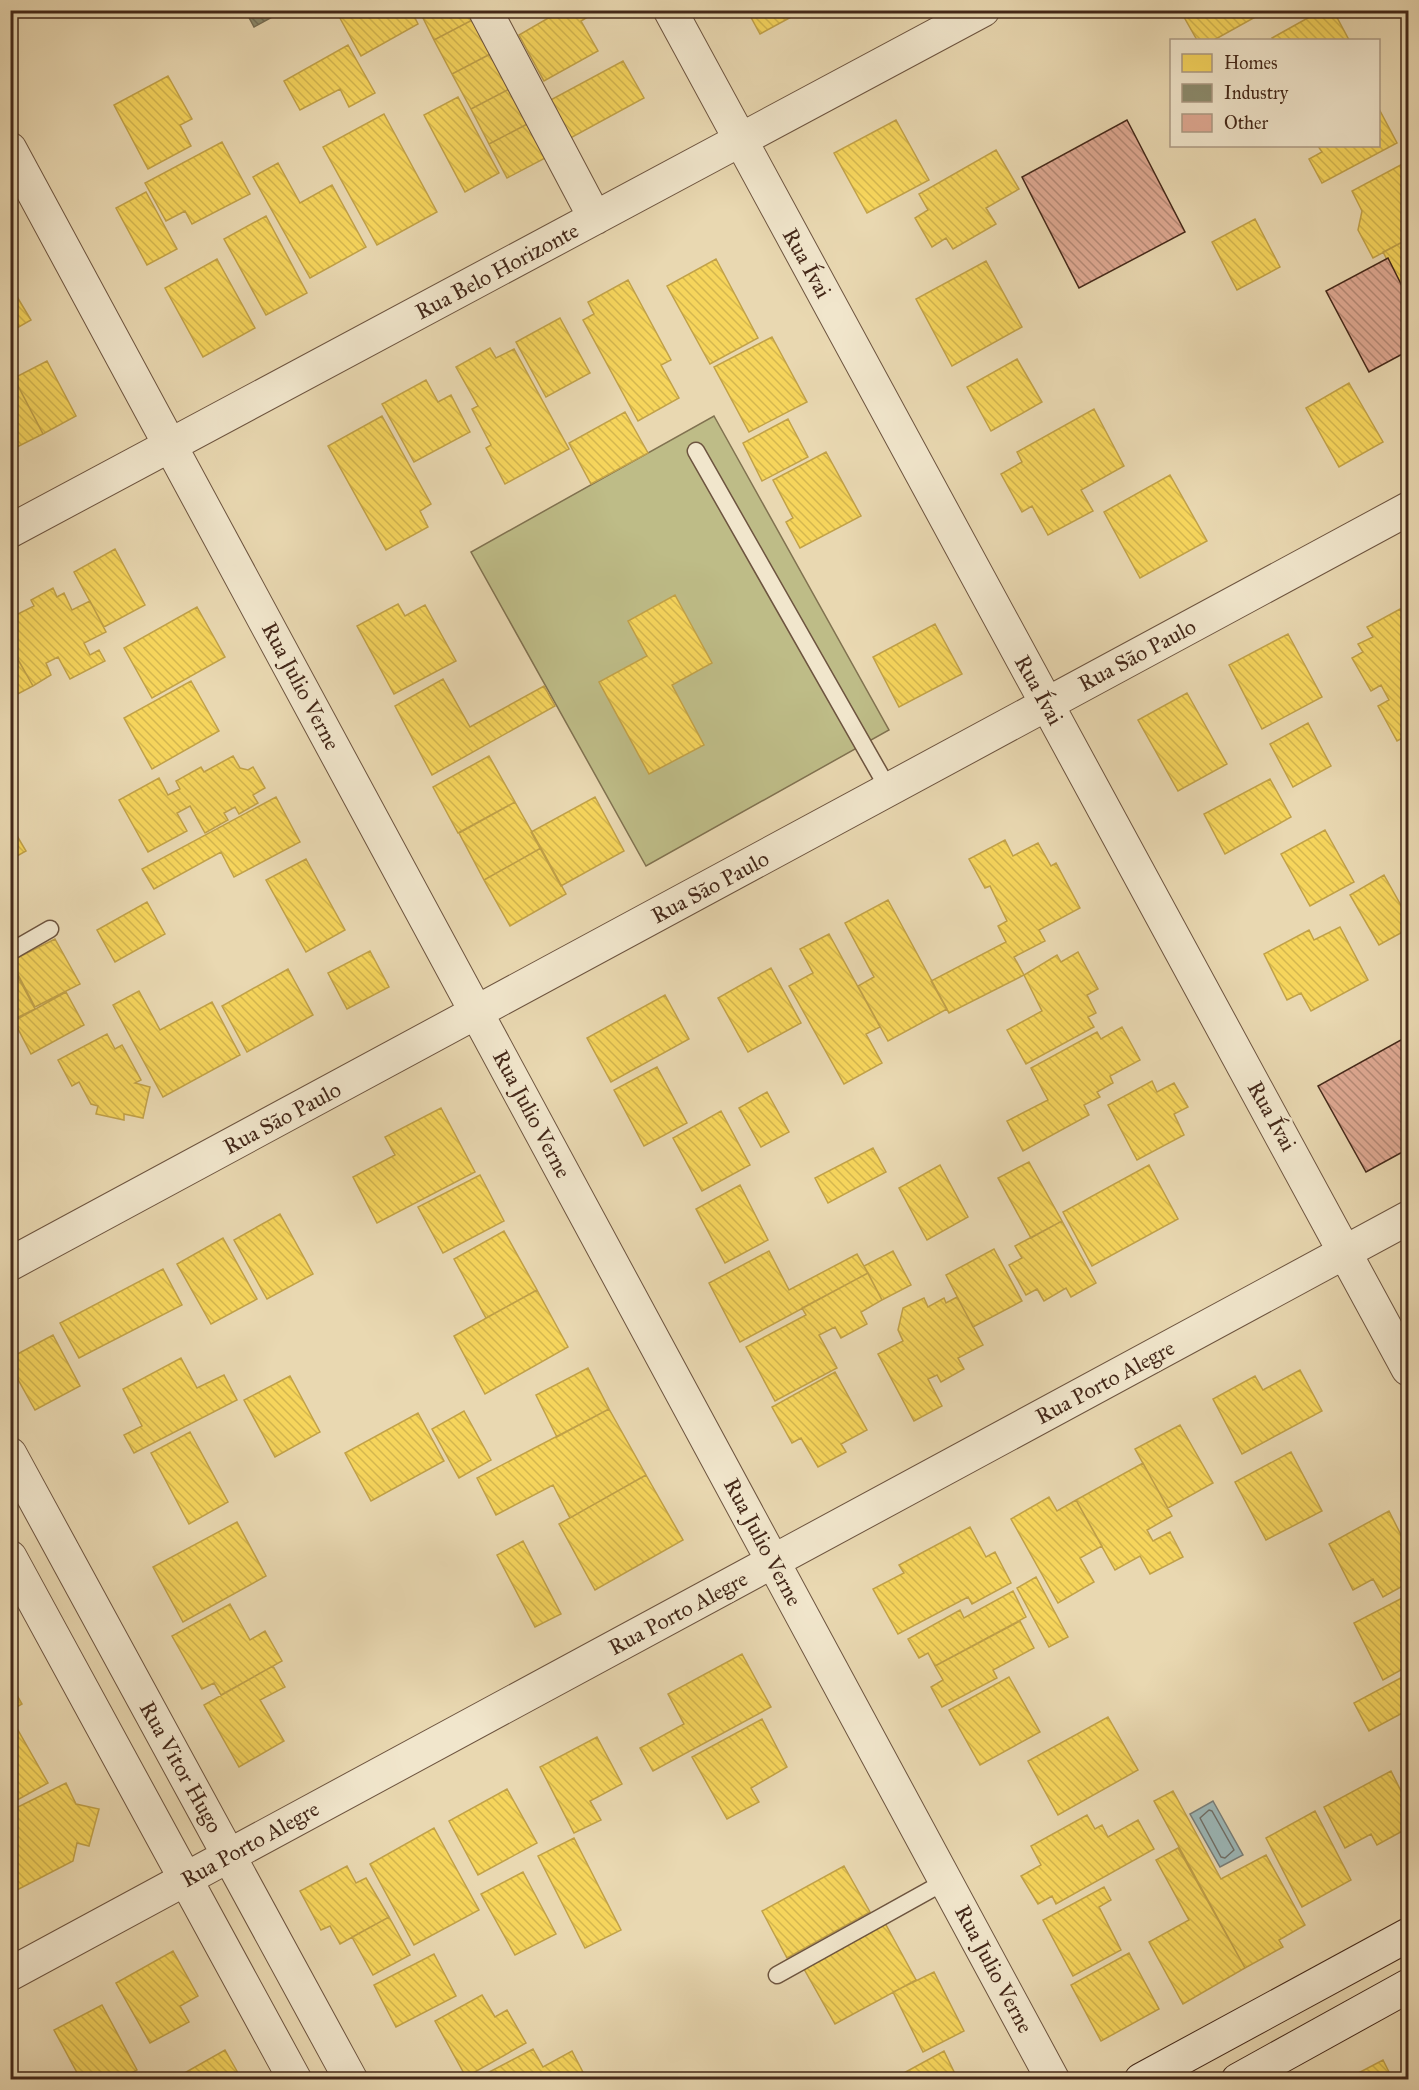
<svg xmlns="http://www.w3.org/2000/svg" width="1419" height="2090" font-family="'IM FELL Great Primer',serif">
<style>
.green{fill:#bebc87;stroke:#817250;stroke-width:1.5}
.water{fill:#9cb7b7;stroke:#797e78;stroke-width:1.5}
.homes{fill:url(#homes-back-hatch);stroke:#c1a148;stroke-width:1.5}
.industry{fill:url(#industry-back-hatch);stroke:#766e54;stroke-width:1.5}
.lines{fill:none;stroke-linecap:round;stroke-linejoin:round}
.shore{stroke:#707068;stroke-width:1.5}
.building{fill:url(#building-back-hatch);stroke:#442819;stroke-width:1.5}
.lane-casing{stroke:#6d543f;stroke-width:19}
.street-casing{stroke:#6d543f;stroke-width:35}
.secondary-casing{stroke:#442819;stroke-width:35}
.lane{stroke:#f1e6cc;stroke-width:16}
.street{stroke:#f1e6cc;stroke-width:33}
.secondary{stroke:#f1e6cc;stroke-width:33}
.labels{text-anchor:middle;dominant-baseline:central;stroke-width:6;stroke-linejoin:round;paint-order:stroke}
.street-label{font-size:22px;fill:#442819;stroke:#f1e6cc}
</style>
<defs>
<pattern id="homes-back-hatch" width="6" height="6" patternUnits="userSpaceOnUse" patternTransform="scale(1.5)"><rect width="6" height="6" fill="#f6d55c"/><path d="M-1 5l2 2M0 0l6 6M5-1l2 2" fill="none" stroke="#d4b74f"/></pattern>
<pattern id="industry-back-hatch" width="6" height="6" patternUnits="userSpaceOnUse" patternTransform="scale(1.5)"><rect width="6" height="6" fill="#8c8c6e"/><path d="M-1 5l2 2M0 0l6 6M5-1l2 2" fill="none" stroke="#74725a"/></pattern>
<pattern id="building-back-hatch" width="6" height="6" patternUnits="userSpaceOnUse" patternTransform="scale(1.5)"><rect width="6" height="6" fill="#dfa993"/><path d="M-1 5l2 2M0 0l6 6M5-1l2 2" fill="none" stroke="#b68a77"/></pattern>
</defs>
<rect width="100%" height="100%" fill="#e9d8b1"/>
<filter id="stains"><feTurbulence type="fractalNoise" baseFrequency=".00333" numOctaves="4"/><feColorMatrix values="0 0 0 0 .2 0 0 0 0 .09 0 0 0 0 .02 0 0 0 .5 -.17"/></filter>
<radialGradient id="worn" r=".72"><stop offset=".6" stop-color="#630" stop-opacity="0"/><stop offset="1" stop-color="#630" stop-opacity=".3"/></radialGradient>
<!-- green -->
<path class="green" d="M 714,416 L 889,730 L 646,866 L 471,552 Z"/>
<!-- water -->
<path class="water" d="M 1213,1801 L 1243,1855 L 1220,1867 L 1190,1814 Z"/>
<!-- homes -->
<path class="homes" d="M 411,10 L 418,24 L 361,56 L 336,11 Z
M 419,10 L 475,10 L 478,17 L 434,40 Z
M 545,10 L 562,10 L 549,18 Z
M 562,10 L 599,10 L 581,21 L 598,51 L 544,81 L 519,35 Z
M 747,10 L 804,10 L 760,34 Z
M 1180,10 L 1268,10 L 1214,40 L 1197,40 Z
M 1322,10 L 1333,10 L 1349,40 L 1274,40 L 1272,38 Z
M 478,17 L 496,51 L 452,74 L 434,40 Z
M 348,45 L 375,93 L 349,107 L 340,89 L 300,110 L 284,81 Z
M 496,51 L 515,86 L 471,109 L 452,74 Z
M 623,61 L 644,98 L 565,141 L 545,103 Z
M 168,76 L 192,119 L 180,125 L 191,146 L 148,169 L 114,105 Z
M 515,86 L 533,121 L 489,144 L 471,109 Z
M 458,97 L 499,173 L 465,192 L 424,115 Z
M 1378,107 L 1397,143 L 1322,183 L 1309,159 L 1322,152 L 1318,146 L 1378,146 Z
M 384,114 L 437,212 L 377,245 L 323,147 Z
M 896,120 L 929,180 L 867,213 L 834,153 Z
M 533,121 L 551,155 L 507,178 L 489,144 Z
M 222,142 L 250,194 L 192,224 L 185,211 L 166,221 L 145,183 Z
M 996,150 L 1019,189 L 986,208 L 996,224 L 953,249 L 946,238 L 932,247 L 915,218 L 928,210 L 919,194 Z
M 1408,161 L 1408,239 L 1373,258 L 1358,230 L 1362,211 L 1352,191 Z
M 278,163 L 300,203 L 332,185 L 366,247 L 310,278 L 253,177 Z
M 146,192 L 177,249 L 147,265 L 116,208 Z
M 266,216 L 307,293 L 266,315 L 224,239 Z
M 1255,219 L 1280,267 L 1237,290 L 1212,242 Z
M 1408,239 L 1408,299 L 1383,252 Z
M 217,259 L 255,328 L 203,357 L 165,288 Z
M 716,259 L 758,338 L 710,364 L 667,286 Z
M 986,261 L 1022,327 L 952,366 L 916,299 Z
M 628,280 L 671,360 L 661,365 L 679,398 L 638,421 L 583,320 L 594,314 L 588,302 Z
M 10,285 L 31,320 L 10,332 Z
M 560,318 L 590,373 L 546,397 L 516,342 Z
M 772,337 L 807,402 L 749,432 L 714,367 Z
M 490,348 L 496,358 L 514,349 L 569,449 L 505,484 L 486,448 L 491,445 L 472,409 L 478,406 L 456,367 Z
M 1017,359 L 1042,402 L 991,431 L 967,387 Z
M 47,361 L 76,416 L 43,434 L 14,378 Z
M 14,378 L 43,434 L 11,450 L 10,379 Z
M 426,380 L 438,402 L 451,395 L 470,432 L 414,462 L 382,404 Z
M 1349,383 L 1383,442 L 1339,467 L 1306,408 Z
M 1094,409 L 1124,466 L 1081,490 L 1093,511 L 1048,535 L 1032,506 L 1022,512 L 1001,474 L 1022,462 L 1017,452 Z
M 625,412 L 648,453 L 591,484 L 569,443 Z
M 382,416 L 431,504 L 420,511 L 428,527 L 386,550 L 328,446 Z
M 788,419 L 808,457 L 762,481 L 743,443 Z
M 826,452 L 861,516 L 800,548 L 786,522 L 793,518 L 773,480 Z
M 1170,475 L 1207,541 L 1140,578 L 1104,512 Z
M 115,549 L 145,605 L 104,627 L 74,572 Z
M 53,588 L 57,597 L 64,593 L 72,610 L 90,601 L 106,632 L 84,643 L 90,655 L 99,650 L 105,661 L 70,679 L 58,657 L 46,663 L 51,675 L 33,686 L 10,645 L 10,618 L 34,606 L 31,600 Z
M 675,595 L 712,663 L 672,685 L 704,745 L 649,774 L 599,682 L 647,656 L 628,621 Z
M 398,604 L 405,616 L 425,605 L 456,661 L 394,694 L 357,626 Z
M 197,607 L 225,657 L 152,698 L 124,648 Z
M 1400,609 L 1408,624 L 1408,735 L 1397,741 L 1378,706 L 1389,700 L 1381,685 L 1371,691 L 1352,658 L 1363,652 L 1358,644 L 1373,637 L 1367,627 Z
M 935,624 L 962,674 L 899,707 L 873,657 Z
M 1288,634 L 1322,697 L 1262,729 L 1229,665 Z
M 10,646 L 33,686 L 10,698 Z
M 443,679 L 470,727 L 544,686 L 555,706 L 432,775 L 395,706 Z
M 191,681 L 219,731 L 152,769 L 124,718 Z
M 1187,693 L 1227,764 L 1178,791 L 1138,720 Z
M 1308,723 L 1331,766 L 1293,787 L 1270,744 Z
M 233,756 L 240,768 L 248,770 L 253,767 L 265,788 L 253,795 L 258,803 L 239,814 L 235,807 L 224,813 L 228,820 L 205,833 L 190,806 L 177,813 L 187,831 L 148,852 L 119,800 L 159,778 L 168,795 L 180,789 L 176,781 L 201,767 L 204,772 Z
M 489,756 L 515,802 L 458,833 L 433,787 Z
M 1270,779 L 1291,817 L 1225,854 L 1204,814 Z
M 276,797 L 300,842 L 234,877 L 221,852 L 154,889 L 142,869 Z
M 595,797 L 624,851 L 561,886 L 531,832 Z
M 515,802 L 541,848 L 484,880 L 459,833 Z
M 10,824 L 26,851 L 10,860 Z
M 1325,830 L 1354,882 L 1310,906 L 1281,854 Z
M 1005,840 L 1013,856 L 1038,843 L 1051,866 L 1056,863 L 1080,908 L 1039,930 L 1045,941 L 1014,957 L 1024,975 L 949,1013 L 931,981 L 1006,942 L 998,926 L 1007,921 L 990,886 L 985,888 L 969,859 Z
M 541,848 L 566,894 L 510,926 L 484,880 Z
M 306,859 L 345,930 L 306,952 L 266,880 Z
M 1384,875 L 1408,918 L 1408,929 L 1379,945 L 1350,895 Z
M 888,900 L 947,1009 L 888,1041 L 858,986 L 874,977 L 845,923 Z
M 147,902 L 165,934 L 115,962 L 97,930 Z
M 1340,927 L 1368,980 L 1311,1011 L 1301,993 L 1287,1000 L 1264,954 L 1309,930 L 1314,940 Z
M 829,934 L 880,1027 L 866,1034 L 882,1063 L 844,1084 L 789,986 L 813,973 L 800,949 Z
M 55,939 L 80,984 L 35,1007 L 11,961 Z
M 370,951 L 389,987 L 347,1009 L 328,973 Z
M 1078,952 L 1098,989 L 1087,995 L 1096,1013 L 1088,1017 L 1094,1027 L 1026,1064 L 1007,1030 L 1042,1011 L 1024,975 L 1057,955 L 1061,962 Z
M 10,962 L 35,1009 L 10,1021 Z
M 771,968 L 801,1023 L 748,1052 L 718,998 Z
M 288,969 L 313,1015 L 247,1052 L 222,1006 Z
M 139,991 L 160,1030 L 212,1002 L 240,1055 L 163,1097 L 113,1005 Z
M 66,992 L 84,1025 L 31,1054 L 14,1021 Z
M 665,995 L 689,1039 L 611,1082 L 587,1038 Z
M 1122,1027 L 1140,1060 L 1110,1076 L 1113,1083 L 1097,1092 L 1100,1097 L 1084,1105 L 1089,1115 L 1023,1151 L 1007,1121 L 1048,1100 L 1031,1068 L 1097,1032 L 1101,1039 Z
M 107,1034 L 115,1049 L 122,1045 L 141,1080 L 135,1083 L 150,1087 L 143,1118 L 124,1114 L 124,1120 L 96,1114 L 98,1106 L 91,1104 L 79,1082 L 72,1086 L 58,1060 Z
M 657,1067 L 687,1123 L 644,1146 L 614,1090 Z
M 1152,1081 L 1157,1092 L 1174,1083 L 1188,1107 L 1174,1114 L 1184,1135 L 1137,1160 L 1108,1105 Z
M 767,1092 L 789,1132 L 761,1147 L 739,1108 Z
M 441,1108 L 475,1172 L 377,1223 L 353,1177 L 395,1155 L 385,1137 Z
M 721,1111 L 750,1165 L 702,1191 L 673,1138 Z
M 873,1148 L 886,1172 L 828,1203 L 815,1178 Z
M 1029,1162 L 1062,1221 L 1031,1238 L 998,1178 Z
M 940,1165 L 968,1217 L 927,1240 L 899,1188 Z
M 1149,1165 L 1178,1219 L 1092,1266 L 1063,1212 Z
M 480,1175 L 504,1221 L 443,1253 L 418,1207 Z
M 740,1185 L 768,1240 L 725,1263 L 696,1209 Z
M 280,1214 L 313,1274 L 267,1299 L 234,1240 Z
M 1062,1221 L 1096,1283 L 1071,1297 L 1066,1288 L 1044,1301 L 1037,1289 L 1026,1295 L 1009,1265 L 1022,1258 L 1015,1246 Z
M 504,1231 L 537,1290 L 486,1318 L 454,1259 Z
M 223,1238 L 257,1299 L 211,1324 L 177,1264 Z
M 994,1249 L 1022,1301 L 973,1327 L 946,1275 Z
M 769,1251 L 789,1290 L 857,1254 L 868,1273 L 740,1342 L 709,1283 Z
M 893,1251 L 911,1285 L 882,1300 L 864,1266 Z
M 163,1269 L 182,1305 L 79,1358 L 60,1323 Z
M 868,1273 L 882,1300 L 861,1312 L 867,1324 L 841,1338 L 835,1327 L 819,1335 L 837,1368 L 775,1401 L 746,1347 L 806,1315 L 802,1308 Z
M 537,1290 L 568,1347 L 485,1394 L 454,1336 Z
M 957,1297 L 983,1345 L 958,1358 L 964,1369 L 941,1382 L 937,1375 L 928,1379 L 942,1406 L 914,1421 L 878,1354 L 903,1341 L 898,1330 L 903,1308 L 924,1298 L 928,1307 L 944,1298 L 946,1303 Z
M 53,1335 L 80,1386 L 35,1410 L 10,1365 L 10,1358 Z
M 181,1358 L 197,1388 L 224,1375 L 237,1400 L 134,1453 L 124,1435 L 142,1426 L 123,1389 Z
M 588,1368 L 609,1409 L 557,1437 L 536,1395 Z
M 1300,1370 L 1322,1411 L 1242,1454 L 1213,1399 L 1255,1376 L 1263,1390 Z
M 835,1372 L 867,1430 L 841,1444 L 846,1452 L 818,1467 L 801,1438 L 792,1443 L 772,1407 Z
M 290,1376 L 320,1432 L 275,1457 L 244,1400 Z
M 609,1409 L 646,1475 L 570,1518 L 553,1485 L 496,1515 L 477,1478 Z
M 464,1411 L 491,1460 L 459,1478 L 432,1429 Z
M 418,1413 L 444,1461 L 371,1501 L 345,1453 Z
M 1180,1425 L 1213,1483 L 1168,1508 L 1135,1449 Z
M 190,1432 L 228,1502 L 189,1524 L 151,1453 Z
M 1291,1452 L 1322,1511 L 1266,1540 L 1235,1482 Z
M 1143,1463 L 1172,1516 L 1147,1530 L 1153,1541 L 1170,1532 L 1183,1557 L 1150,1574 L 1140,1556 L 1115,1570 L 1076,1500 Z
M 646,1475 L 683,1540 L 595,1590 L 559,1524 Z
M 1049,1497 L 1057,1511 L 1076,1500 L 1102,1546 L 1080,1558 L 1094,1582 L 1058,1603 L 1011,1519 Z
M 1389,1511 L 1408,1549 L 1408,1583 L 1383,1597 L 1373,1579 L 1353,1590 L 1329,1544 Z
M 237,1522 L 266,1576 L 183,1622 L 153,1567 Z
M 970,1527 L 986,1557 L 995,1552 L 1011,1583 L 972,1604 L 968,1597 L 898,1634 L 873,1589 L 904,1573 L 899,1565 Z
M 523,1541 L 561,1614 L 535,1627 L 497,1555 Z
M 1036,1577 L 1068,1637 L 1049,1647 L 1017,1588 Z
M 1013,1591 L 1026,1617 L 935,1666 L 928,1653 L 919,1658 L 908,1639 L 960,1610 L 964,1618 Z
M 1408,1595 L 1408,1666 L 1383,1680 L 1354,1623 Z
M 230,1604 L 250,1640 L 265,1631 L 282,1661 L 221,1695 L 214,1683 L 202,1689 L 172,1636 Z
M 1020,1621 L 1034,1648 L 993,1670 L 997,1678 L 942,1707 L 931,1687 L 943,1680 L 935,1666 Z
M 742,1654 L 771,1707 L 653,1771 L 640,1748 L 684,1724 L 668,1694 Z
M 273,1666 L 285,1687 L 260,1700 L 284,1741 L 239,1767 L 204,1705 Z
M 1408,1674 L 1408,1710 L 1369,1731 L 1354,1703 Z
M 1009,1677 L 1040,1732 L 980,1765 L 949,1710 Z
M 10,1683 L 22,1704 L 10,1711 Z
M 10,1716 L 48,1783 L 10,1804 Z
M 1108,1717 L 1138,1770 L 1058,1815 L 1028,1761 Z
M 762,1719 L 787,1767 L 751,1788 L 759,1802 L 727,1819 L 692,1757 Z
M 597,1737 L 622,1784 L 590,1801 L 601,1820 L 574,1833 L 540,1767 Z
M 1391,1771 L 1408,1805 L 1408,1828 L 1377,1845 L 1371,1834 L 1345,1848 L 1324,1807 Z
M 66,1783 L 76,1804 L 99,1809 L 89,1846 L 77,1843 L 73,1861 L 15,1891 L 10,1881 L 10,1811 Z
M 507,1789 L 537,1843 L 478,1875 L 449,1821 Z
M 1173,1791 L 1221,1879 L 1266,1855 L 1305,1925 L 1279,1940 L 1283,1947 L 1245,1968 L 1154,1801 Z
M 1315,1811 L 1351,1880 L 1302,1907 L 1266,1838 Z
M 1087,1815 L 1095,1829 L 1102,1825 L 1108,1837 L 1138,1820 L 1154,1849 L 1056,1904 L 1052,1896 L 1038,1904 L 1021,1876 L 1041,1865 L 1031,1846 Z
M 434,1828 L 479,1910 L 414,1945 L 370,1864 Z
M 574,1838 L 621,1930 L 585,1948 L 538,1856 Z
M 1178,1848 L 1245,1968 L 1183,2004 L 1149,1942 L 1189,1920 L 1156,1860 Z
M 347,1866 L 356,1883 L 366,1878 L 389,1917 L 340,1944 L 330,1926 L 321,1930 L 300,1891 Z
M 844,1866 L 870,1912 L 787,1958 L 762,1911 Z
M 523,1872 L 556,1934 L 515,1955 L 481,1894 Z
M 1104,1887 L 1111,1900 L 1099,1907 L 1121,1950 L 1073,1976 L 1043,1920 Z
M 389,1917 L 410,1955 L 373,1975 L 352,1937 Z
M 885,1923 L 916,1980 L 835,2024 L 804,1969 Z
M 173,1951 L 198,1996 L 180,2006 L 189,2022 L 150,2043 L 116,1983 Z
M 1129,1953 L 1159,2009 L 1101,2041 L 1071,1985 Z
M 434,1954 L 456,1996 L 396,2027 L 374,1985 Z
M 934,1972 L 964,2031 L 923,2052 L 893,1992 Z
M 482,1995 L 495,2017 L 507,2010 L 526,2043 L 466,2077 L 435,2021 Z
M 102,2005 L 137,2070 L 119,2080 L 81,2080 L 54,2030 Z
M 533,2049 L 543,2067 L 572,2051 L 587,2080 L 474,2080 Z
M 225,2050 L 242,2080 L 172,2080 Z
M 944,2051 L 958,2080 L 891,2080 Z
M 1383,2060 L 1393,2080 L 1345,2080 Z"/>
<!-- industry -->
<path class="industry" d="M 245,10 L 285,10 L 254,27 Z"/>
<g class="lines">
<!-- shore -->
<path class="shore" d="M 1209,1810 L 1212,1811 L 1234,1850 L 1225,1858 L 1221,1857 L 1200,1818 Z"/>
</g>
<!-- building -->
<path class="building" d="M 1127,120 L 1185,232 L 1079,288 L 1022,177 Z
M 1388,258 L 1408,298 L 1408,351 L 1369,372 L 1326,291 Z
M 1408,1036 L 1408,1149 L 1366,1172 L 1318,1086 Z"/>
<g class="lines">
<!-- lane casing -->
<g class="lane-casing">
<path id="lane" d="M 696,451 L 889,790
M 10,952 L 50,929
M 777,1975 L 946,1881"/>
</g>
<!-- street casing -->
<g class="street-casing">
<path id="street" d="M 485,10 L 595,218
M 670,10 L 1408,1369
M 10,149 L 1053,2080
M 10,531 L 983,10
M 10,1264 L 1408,509
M 10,1454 L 351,2080
M 10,1557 L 295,2080
M 10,1974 L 1408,1218"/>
</g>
<!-- secondary casing -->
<g class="secondary-casing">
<path id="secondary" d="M 1141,2080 L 1408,1935
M 1238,2080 L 1408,1986"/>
</g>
<!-- lane -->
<use href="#lane" class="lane"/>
<!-- street -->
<use href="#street" class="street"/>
<!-- secondary -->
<use href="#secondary" class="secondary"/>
</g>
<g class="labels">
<!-- street labels -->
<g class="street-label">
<text transform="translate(807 263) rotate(61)">Rua Ívai</text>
<text transform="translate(497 271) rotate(-28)">Rua Belo Horizonte</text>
<text transform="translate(1137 655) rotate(-28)">Rua São Paulo</text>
<text transform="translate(301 686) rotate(62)">Rua Julio Verne</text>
<text transform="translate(1039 690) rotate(61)">Rua Ívai</text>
<text transform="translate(710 887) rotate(-28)">Rua São Paulo</text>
<text transform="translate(532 1114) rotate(62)">Rua Julio Verne</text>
<text transform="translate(1272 1116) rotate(61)">Rua Ívai</text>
<text transform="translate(282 1118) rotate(-28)">Rua São Paulo</text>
<text transform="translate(1105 1382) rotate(-28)">Rua Porto Alegre</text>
<text transform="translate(763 1542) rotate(62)">Rua Julio Verne</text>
<text transform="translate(678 1613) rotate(-28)">Rua Porto Alegre</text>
<text transform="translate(181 1767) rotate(61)">Rua Vitor Hugo</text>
<text transform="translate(250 1844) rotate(-29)">Rua Porto Alegre</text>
<text transform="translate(994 1969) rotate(62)">Rua Julio Verne</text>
</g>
</g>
<!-- margin -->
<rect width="1419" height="2090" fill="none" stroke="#e9d8b1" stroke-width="36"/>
<rect x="12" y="12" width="1395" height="2066" fill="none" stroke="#442819" stroke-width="3"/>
<rect x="18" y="18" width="1383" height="2054" fill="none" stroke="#442819" stroke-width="1.5"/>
<!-- legend -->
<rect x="1170" y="39" width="210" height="108" fill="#f1e6cc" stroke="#ac9a84" stroke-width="1.5"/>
<rect x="1182" y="54" width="30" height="18" fill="#f6d55c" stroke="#ac9a84" stroke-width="1.5"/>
<text x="1224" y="69" font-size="18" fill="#442819">Homes</text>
<rect x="1182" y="84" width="30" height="18" fill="#8c8c6e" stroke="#ac9a84" stroke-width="1.5"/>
<text x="1224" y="99" font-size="18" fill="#442819">Industry</text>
<rect x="1182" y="114" width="30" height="18" fill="#dfa993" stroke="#ac9a84" stroke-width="1.5"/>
<text x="1224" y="129" font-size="18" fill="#442819">Other</text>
<rect width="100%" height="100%" filter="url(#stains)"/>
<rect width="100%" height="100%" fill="url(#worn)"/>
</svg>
